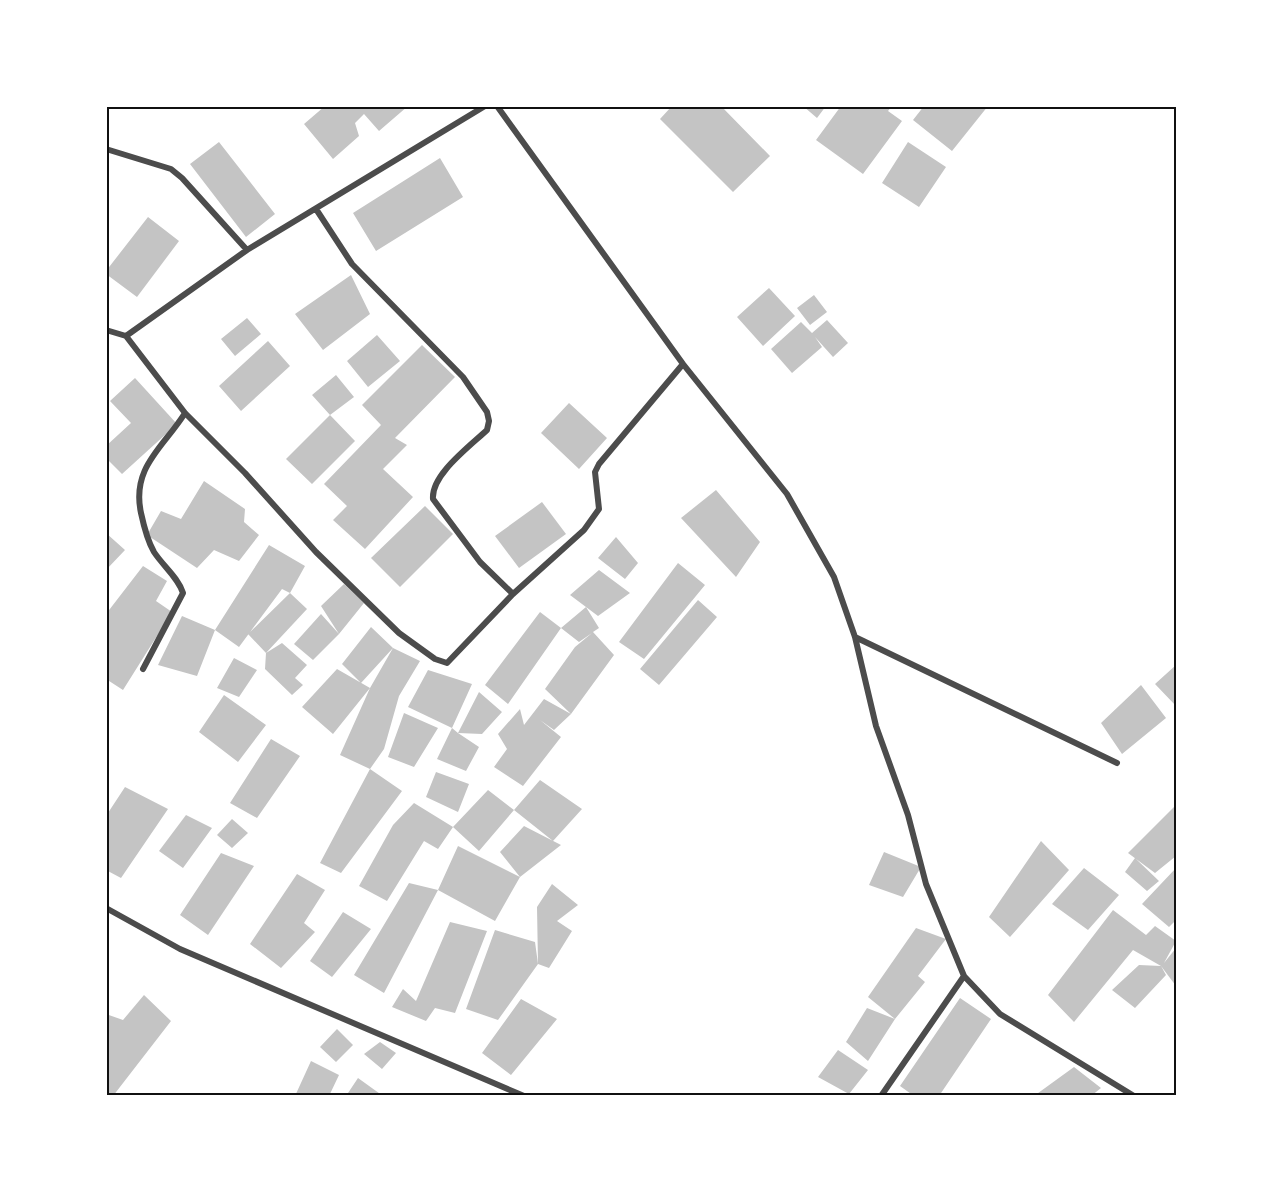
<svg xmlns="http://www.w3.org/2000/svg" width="1283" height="1202" font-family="Manrope,sans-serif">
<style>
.building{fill:#c4c4c4}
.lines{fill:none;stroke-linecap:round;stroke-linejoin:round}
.minor{stroke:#4c4c4c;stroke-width:6}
.neatline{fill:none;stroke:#111;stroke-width:2}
</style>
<rect width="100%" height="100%" fill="#fff"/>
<!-- building -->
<path class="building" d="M 325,106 L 408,106 L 379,131 L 364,114 L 355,123 L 359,136 L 333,159 L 304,124 Z
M 672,106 L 721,106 L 770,156 L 733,192 L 660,119 Z
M 803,106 L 826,106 L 817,118 Z
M 841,106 L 892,106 L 888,111 L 902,121 L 863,174 L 816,140 Z
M 924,106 L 988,106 L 952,151 L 913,120 Z
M 219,142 L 275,214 L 246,237 L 190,164 Z
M 908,142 L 946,167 L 919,207 L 882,183 Z
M 440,158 L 463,197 L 376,251 L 353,213 Z
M 148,217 L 179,241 L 137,297 L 106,274 L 106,271 Z
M 351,275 L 370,314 L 323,350 L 295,314 Z
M 769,288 L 795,316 L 763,346 L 737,317 Z
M 814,295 L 827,312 L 810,325 L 797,308 Z
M 247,318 L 261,334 L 235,356 L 221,339 Z
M 827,320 L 848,343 L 833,357 L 815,337 L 822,347 L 792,373 L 771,349 L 801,322 L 812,333 Z
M 377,335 L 400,361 L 368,387 L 347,361 Z
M 268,341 L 290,366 L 241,411 L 219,386 Z
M 422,345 L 455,377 L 395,438 L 407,445 L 383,469 L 413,497 L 365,549 L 333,520 L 347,506 L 324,484 L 381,425 L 362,405 Z
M 336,375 L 354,397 L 330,415 L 312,395 Z
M 135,378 L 177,424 L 122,474 L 106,458 L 106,446 L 131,423 L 110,401 Z
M 569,403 L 607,438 L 579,469 L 541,433 Z
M 330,415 L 355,441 L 312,484 L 286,459 Z
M 204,481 L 245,509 L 244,522 L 259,535 L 239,561 L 214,550 L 197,568 L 147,535 L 161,511 L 181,519 Z
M 716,490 L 760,542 L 736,577 L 681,518 Z
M 542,502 L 566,534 L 519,568 L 495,536 Z
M 425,506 L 453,534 L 400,587 L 371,558 Z
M 106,533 L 125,550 L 106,570 Z
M 616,537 L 638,563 L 625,579 L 598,558 Z
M 269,545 L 305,566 L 290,593 L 282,589 L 239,647 L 215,630 L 197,676 L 158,665 L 182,616 L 215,630 Z
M 678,563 L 705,585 L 644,659 L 619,642 Z
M 143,566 L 167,581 L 156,601 L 172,612 L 123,690 L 106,679 L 106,614 Z
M 599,570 L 630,593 L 598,616 L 570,595 Z
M 344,584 L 364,603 L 339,634 L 321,606 Z
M 290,593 L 307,609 L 266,653 L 282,643 L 307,665 L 295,678 L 303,685 L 292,695 L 265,669 L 266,653 L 248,634 Z
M 698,600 L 717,617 L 659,685 L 640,669 Z
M 586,607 L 599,628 L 593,632 L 614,655 L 571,714 L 554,730 L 540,720 L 561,737 L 523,786 L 494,767 L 507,749 L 498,734 L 520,709 L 524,725 L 544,699 L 571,714 L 545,689 L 575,647 L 592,633 L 579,642 L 561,628 L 508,704 L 485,685 L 540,612 L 561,628 Z
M 321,614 L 339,634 L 313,660 L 294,644 Z
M 371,627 L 393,648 L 361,683 L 342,664 Z
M 393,648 L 420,661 L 399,696 L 384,749 L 370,769 L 340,755 L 370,688 L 333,734 L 302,707 L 337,669 L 370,688 Z
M 234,658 L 257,670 L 239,697 L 217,688 Z
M 1176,665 L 1176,706 L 1155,684 Z
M 428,670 L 472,684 L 452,728 L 458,733 L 479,692 L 502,712 L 482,734 L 458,733 L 479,747 L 466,771 L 437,759 L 452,728 L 408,707 Z
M 1141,685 L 1166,718 L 1122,754 L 1101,723 Z
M 224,695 L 266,725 L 238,762 L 199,732 Z
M 404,713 L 438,728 L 414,767 L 388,757 Z
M 271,739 L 300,756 L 257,818 L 230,803 Z
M 370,769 L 402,791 L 341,873 L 320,863 Z
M 436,772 L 469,784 L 458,812 L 426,797 Z
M 540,780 L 582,809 L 553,841 L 514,810 L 479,851 L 453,827 L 438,849 L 424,841 L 387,901 L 359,886 L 393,825 L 414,803 L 453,827 L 488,790 L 514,810 Z
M 125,787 L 168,809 L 121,878 L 106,870 L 106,816 Z
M 1176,805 L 1176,856 L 1155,873 L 1128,853 Z
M 186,815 L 212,828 L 183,868 L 159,851 Z
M 232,819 L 248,833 L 232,848 L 217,835 Z
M 524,826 L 561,845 L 520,877 L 500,852 Z
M 1041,841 L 1069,870 L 1010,937 L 989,917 Z
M 458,846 L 520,877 L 495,921 L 438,890 L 384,993 L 354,975 L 409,883 L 438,890 Z
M 884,852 L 921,867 L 903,897 L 869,885 Z
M 221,853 L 254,866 L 208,935 L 180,915 Z
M 1135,858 L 1159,881 L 1147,891 L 1125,872 Z
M 1084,868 L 1119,895 L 1088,930 L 1052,904 Z
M 1176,868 L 1176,920 L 1169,927 L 1142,904 Z
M 297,874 L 325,890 L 304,923 L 315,932 L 281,968 L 250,944 Z
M 552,884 L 578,905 L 557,921 L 572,931 L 549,968 L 538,964 L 537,907 Z
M 1113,910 L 1146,935 L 1155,926 L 1176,941 L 1164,963 L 1176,948 L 1176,986 L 1161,966 L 1166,975 L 1135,1008 L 1112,990 L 1139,965 L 1161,966 L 1133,950 L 1074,1022 L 1048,995 Z
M 343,912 L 371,929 L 332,977 L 310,961 Z
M 450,922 L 487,931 L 455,1013 L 435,1008 L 426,1021 L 392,1007 L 403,989 L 416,1001 Z
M 916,928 L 946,939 L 918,976 L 925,982 L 895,1019 L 868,997 Z
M 495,930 L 535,942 L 538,964 L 498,1020 L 466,1009 Z
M 144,995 L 171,1021 L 113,1096 L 109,1096 L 106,1094 L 106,1014 L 123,1020 Z
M 960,998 L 991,1019 L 939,1096 L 914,1096 L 900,1086 Z
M 521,999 L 557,1019 L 511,1075 L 482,1053 Z
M 867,1008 L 895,1019 L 868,1061 L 846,1042 Z
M 337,1029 L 353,1045 L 336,1062 L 320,1047 Z
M 380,1042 L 396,1053 L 382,1069 L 364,1054 Z
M 838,1050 L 868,1070 L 849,1094 L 818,1077 Z
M 311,1061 L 339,1075 L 329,1096 L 295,1096 Z
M 1074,1067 L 1101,1088 L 1091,1096 L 1034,1096 Z
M 358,1078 L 383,1096 L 346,1096 Z"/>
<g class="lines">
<!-- minor -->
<path class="minor" d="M 497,106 L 683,364 L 787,494 L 834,577 L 855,637 L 876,726 L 908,815 L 926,884 L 964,976 L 1000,1014 L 1134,1096
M 106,149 L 171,169 L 182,178 L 247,250
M 106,330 L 126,336 L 185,413 L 245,473 L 316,552 L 399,633 L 435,659 L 447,663 L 513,594 L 480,562 L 433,499 C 431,475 469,447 487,430 L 489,421 L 487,412 L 463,377 L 352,264 L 316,209
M 126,336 L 247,250 L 485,106
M 513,594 L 584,530 L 599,509 L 595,472 L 599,464 L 683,364
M 855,637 L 1117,763
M 143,669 L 183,593 C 178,577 163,566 154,552 C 147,540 144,527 141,513 C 131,467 164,447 185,413
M 106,908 L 180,949 L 524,1096
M 881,1096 L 964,976"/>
</g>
<!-- border -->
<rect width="1283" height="1202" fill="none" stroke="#ffffff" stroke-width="216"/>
<rect x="108" y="108" width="1067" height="986" class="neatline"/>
</svg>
